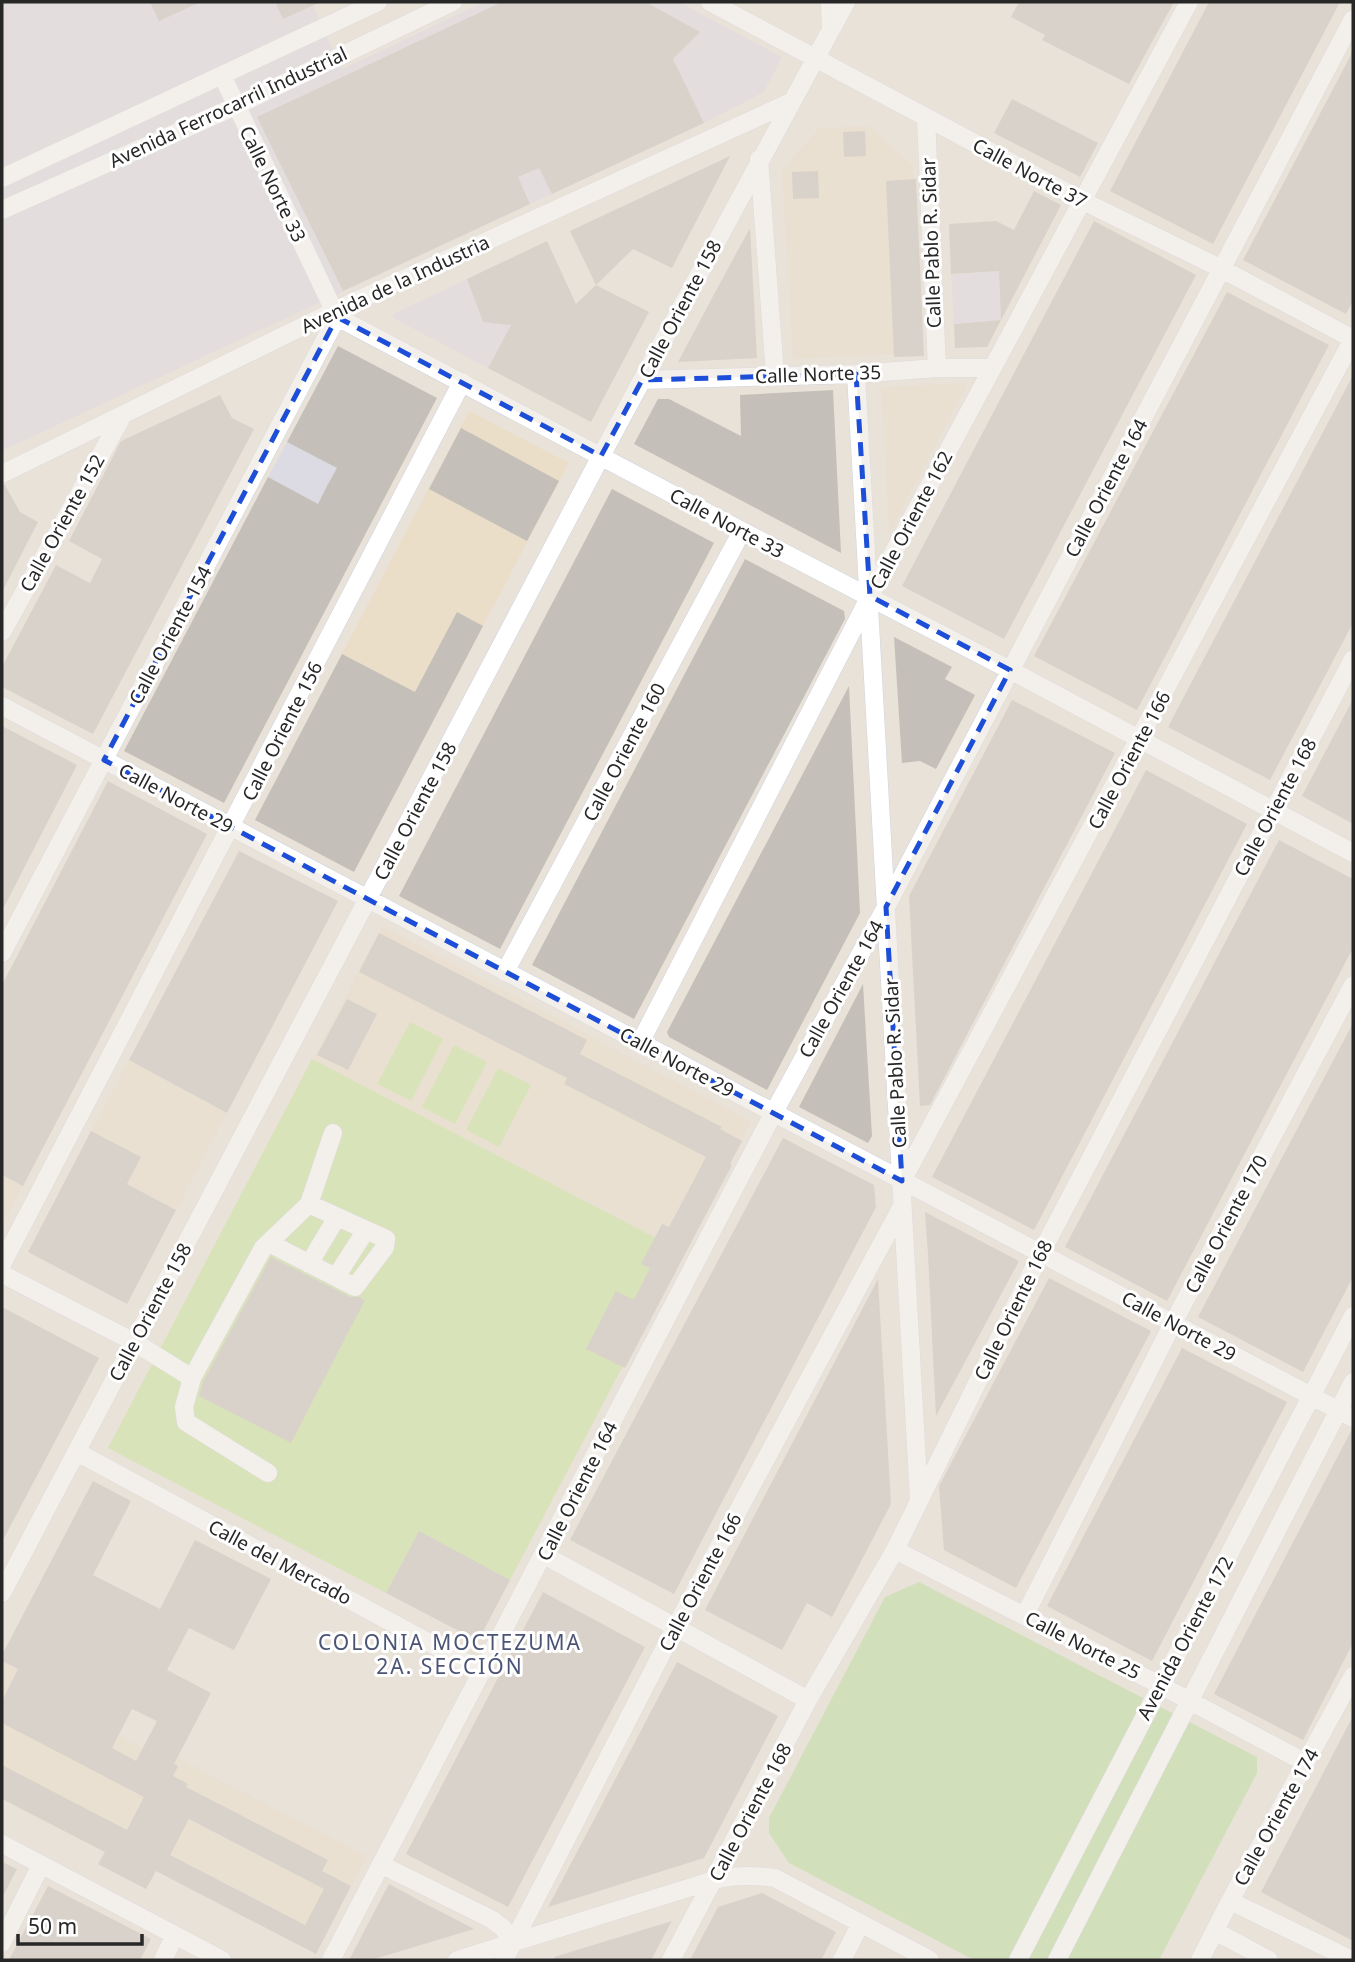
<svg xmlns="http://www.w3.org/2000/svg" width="1355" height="1962" font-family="'Noto Sans',sans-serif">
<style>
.industrial{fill:#dcdae2}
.education{fill:#eadec9}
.green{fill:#b3dd98}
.pitch{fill:#c6e494}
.building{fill:#c4bfb9;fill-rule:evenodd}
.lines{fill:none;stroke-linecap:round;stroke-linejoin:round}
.minor-casing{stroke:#cfd3e0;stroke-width:19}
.minor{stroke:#fff;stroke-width:18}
.marked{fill:none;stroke:#1d4ed8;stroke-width:5;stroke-dasharray:14 9;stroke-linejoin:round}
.labels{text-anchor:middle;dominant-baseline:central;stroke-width:6;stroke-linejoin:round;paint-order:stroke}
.street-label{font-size:19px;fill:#272727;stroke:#fff}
.neighbourhood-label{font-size:21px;letter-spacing:2px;fill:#4b5475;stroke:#fff}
</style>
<rect width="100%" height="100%" fill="#e9e2d9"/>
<!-- industrial -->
<path class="industrial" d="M 2,2 L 311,2 L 342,69 L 484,2 L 679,2 L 782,57 L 764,92 L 704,123 L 2,451 Z
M 999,271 L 1001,320 L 954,324 L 951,274 Z
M 467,279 L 483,321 L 511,325 L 488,368 L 393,318 L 393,314 Z
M 287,442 L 337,468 L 318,504 L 268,477 Z"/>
<!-- education -->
<path class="education" d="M 869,126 L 913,166 L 922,353 L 793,359 L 782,170 L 819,128 Z
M 968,383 L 889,534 L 881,387 Z
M 469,411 L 569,463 L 441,706 L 342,654 Z
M 382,926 L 751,1121 L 683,1252 L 313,1059 Z
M 129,1060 L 227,1113 L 176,1210 L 127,1184 L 141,1157 L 91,1131 Z
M 2,1175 L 23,1186 L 2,1226 Z
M 2,1661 L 18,1669 L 13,1680 L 174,1764 L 178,1758 L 367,1856 L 316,1954 L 156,1871 L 146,1889 L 98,1864 L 104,1852 L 2,1799 Z"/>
<!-- green -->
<path class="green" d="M 919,1582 L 1257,1757 L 1257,1773 L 1159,1960 L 974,1960 L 789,1863 L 769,1833 L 769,1818 L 885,1597 Z"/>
<!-- pitch -->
<path class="pitch" d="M 410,1022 L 443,1039 L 411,1101 L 377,1084 Z
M 454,1045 L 487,1062 L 455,1124 L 422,1107 Z
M 312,1059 L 683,1252 L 510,1580 L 419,1532 L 386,1593 L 108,1448 Z
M 498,1068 L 531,1085 L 499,1147 L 466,1130 Z"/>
<!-- building -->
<path class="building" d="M 150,2 L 201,2 L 159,21 Z
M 275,2 L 321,2 L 283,19 Z
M 502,2 L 646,2 L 700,32 L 673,59 L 704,123 L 552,194 L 539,168 L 518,177 L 530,204 L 343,291 L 257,117 Z
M 1019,2 L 1174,2 L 1129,84 L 1042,40 L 1045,35 L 1011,17 Z
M 1209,2 L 1340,2 L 1213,244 L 1110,191 Z
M 1353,51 L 1353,300 L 1346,314 L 1243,260 Z
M 1012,99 L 1098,143 L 1080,177 L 994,133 Z
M 865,131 L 866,156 L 844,157 L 843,132 Z
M 730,156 L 672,268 L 633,249 L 596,285 L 649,312 L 591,422 L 488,368 L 511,325 L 483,322 L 467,279 L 547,241 L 576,304 L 596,285 L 570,231 Z
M 818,171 L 819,198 L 793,199 L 792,172 Z
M 916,179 L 924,356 L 894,357 L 886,181 Z
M 1034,191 L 1061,205 L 1001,320 L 999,271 L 951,274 L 949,224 L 996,221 L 1014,230 Z
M 1094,221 L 1196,275 L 1004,639 L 902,586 Z
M 750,228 L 757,358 L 678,362 L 719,285 Z
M 1227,292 L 1329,345 L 1137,710 L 1034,656 Z
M 1001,320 L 987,347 L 955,348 L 954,324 Z
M 338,346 L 437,398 L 224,803 L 124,751 L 268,477 L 318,504 L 327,486 L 337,468 L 287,442 Z
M 1353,375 L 1353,623 L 1270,780 L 1168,727 Z
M 833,390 L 841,553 L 634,444 L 658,399 L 669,399 L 741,436 L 740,395 Z
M 220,395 L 232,418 L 254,429 L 93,734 L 2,687 L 2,667 L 56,565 L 90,583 L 102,559 L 69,541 L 121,441 Z
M 461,428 L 559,481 L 527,541 L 429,489 Z
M 2,485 L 5,485 L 20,512 L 38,522 L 2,592 Z
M 612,489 L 714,543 L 500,949 L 399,896 Z
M 745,559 L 844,611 L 845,619 L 634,1019 L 532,965 Z
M 457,612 L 483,626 L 354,872 L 255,820 L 342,654 L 415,692 Z
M 894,637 L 952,667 L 945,679 L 975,695 L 936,769 L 920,761 L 902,763 Z
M 849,686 L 860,913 L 767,1090 L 669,1037 L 667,1032 Z
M 1353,699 L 1353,824 L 1302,796 Z
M 1012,700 L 1115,753 L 930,1105 L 920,1106 L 909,896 Z
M 2,726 L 77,765 L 2,911 Z
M 1146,770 L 1247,824 L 1034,1230 L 932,1177 Z
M 108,781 L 207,834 L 23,1186 L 2,1175 L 2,985 Z
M 1279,840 L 1353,879 L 1353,948 L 1167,1301 L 1065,1247 Z
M 239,851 L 338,901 L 227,1113 L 129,1060 Z
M 379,933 L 587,1040 L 580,1054 L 722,1127 L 720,1129 L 742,1141 L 730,1164 L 732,1165 L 625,1368 L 586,1349 L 616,1291 L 634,1300 L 650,1268 L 641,1264 L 662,1224 L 669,1227 L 706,1157 L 564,1084 L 567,1078 L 359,972 Z
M 863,984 L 872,1136 L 868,1143 L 799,1107 Z
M 347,999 L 377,1014 L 348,1070 L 317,1055 Z
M 1353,1023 L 1353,1277 L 1303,1372 L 1198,1317 Z
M 91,1131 L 141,1157 L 127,1184 L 176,1210 L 127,1304 L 28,1252 Z
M 783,1138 L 874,1185 L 876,1207 L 674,1594 L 570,1540 Z
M 925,1212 L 1019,1261 L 936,1416 L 928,1254 Z
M 271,1257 L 350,1297 L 360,1297 L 365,1300 L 291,1443 L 199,1396 L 203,1382 Z
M 1049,1278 L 1151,1331 L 1016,1588 L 944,1550 L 939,1486 Z
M 878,1279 L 891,1504 L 832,1617 L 807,1603 L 782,1650 L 705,1610 Z
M 2,1307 L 99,1358 L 2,1542 Z
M 1182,1348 L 1287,1402 L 1152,1661 L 1047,1606 Z
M 1352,1429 L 1353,1643 L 1303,1740 L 1214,1694 Z
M 93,1481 L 131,1501 L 93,1575 L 160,1609 L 195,1540 L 271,1579 L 234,1650 L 189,1628 L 167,1670 L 211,1693 L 174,1764 L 178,1766 L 173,1776 L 188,1784 L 186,1787 L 328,1860 L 322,1871 L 351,1886 L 316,1954 L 156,1871 L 146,1889 L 98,1864 L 105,1852 L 2,1799 L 2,1765 L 127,1830 L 144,1797 L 2,1723 L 2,1701 L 18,1669 L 2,1661 L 2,1655 ZM 132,1709 L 157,1721 L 136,1761 L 112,1748 ZM 189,1819 L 324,1889 L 305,1925 L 170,1855 Z
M 419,1531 L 510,1580 L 478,1641 L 386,1593 Z
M 543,1592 L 645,1647 L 508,1907 L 406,1854 Z
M 677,1662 L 778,1716 L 704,1858 L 548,1907 Z
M 1353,1716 L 1353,1941 L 1261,1892 Z
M 2,1862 L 17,1869 L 2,1898 Z
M 389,1884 L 426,1904 L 474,1929 L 371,1960 L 349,1960 Z
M 48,1886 L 151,1939 L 140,1960 L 9,1960 Z
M 762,1893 L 836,1932 L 821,1960 L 690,1960 L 718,1907 Z
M 672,1921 L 651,1960 L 554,1960 L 554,1957 Z"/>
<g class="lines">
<!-- minor casing -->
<g class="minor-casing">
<path id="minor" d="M 710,2 L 1083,201 L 1222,269 L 1353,339
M 830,2 L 831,30
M 222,75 L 337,317 L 742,531 L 1010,670 L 1353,853
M 926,118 L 937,368
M 759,159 L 775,375
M 2,178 L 378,2
M 2,210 L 236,106 L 453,2
M 856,374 L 919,1499
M 642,380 L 856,374 L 937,368 L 993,368
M 2,474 L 334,311 L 791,102
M 2,632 L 123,415
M 2,706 L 1353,1418
M 2,953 L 337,317
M 505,972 L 742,531
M 640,1043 L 870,596 L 1189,2
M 902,1181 L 1353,339
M 309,1204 L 333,1133
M 2,1264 L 462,382
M 309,1264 L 337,1217
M 2,1274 L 134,1342 L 192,1378
M 336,1277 L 366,1230
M 77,1452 L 483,1672
M 268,1473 L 186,1422 L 184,1407 L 192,1378 L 263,1248 L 309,1204 L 386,1239 L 385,1247 L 355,1287 L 269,1243
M 895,1550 L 1160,1685 L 1306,1763
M 544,1555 L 808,1700
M 2,1593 L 601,456 L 846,2
M 1025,1615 L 1173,1323 L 1353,985
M 2,1844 L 222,1960
M 382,1865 L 491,1919 L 503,1928 L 513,1943
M 1230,1901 L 1352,1960
M 1215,1931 L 1269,1960
M 2,1943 L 41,1865
M 163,1960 L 175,1935
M 331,1960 L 773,1114 L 886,907 L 1353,19
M 457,1960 L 714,1880 C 736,1875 753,1875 775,1878 L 930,1960
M 504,1960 L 675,1628 L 901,1208
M 671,1960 L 808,1700 L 895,1550 L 1041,1253 L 1353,659
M 842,1960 L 861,1923
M 1018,1960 L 1353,1316
M 1057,1960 L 1353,1382
M 1200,1960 L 1230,1901 L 1353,1676"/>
</g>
<!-- minor -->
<use href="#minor" class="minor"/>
</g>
<!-- marked area -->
<path d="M0 0H1355V1962H0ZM 337,317 L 601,456 L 642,380 L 856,374 L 870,596 L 1010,670 L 886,907 L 902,1181 L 104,760 Z" fill="#e9e2d9" fill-opacity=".55" fill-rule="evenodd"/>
<path class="marked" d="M 337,317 L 601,456 L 642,380 L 856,374 L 870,596 L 1010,670 L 886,907 L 902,1181 L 104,760 Z"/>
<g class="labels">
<!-- street labels -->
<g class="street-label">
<text transform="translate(228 107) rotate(-25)">Avenida Ferrocarril Industrial</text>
<text transform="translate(1030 173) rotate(28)">Calle Norte 37</text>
<text transform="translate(273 184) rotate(64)">Calle Norte 33</text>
<text transform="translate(931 243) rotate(-92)">Calle Pablo R. Sidar</text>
<text transform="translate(395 284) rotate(-25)">Avenida de la Industria</text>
<text transform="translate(680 309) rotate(-62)">Calle Oriente 158</text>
<text transform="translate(818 374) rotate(-2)">Calle Norte 35</text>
<text transform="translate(1106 488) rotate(-62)">Calle Oriente 164</text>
<text transform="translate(911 520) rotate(-62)">Calle Oriente 162</text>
<text transform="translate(62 523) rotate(-61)">Calle Oriente 152</text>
<text transform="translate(727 523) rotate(28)">Calle Norte 33</text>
<text transform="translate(170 635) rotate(-62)">Calle Oriente 154</text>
<text transform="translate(282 731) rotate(-63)">Calle Oriente 156</text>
<text transform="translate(624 752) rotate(-62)">Calle Oriente 160</text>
<text transform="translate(1129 760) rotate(-62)">Calle Oriente 166</text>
<text transform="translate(176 798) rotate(28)">Calle Norte 29</text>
<text transform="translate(1275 807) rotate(-62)">Calle Oriente 168</text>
<text transform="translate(415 811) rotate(-62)">Calle Oriente 158</text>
<text transform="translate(841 989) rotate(-61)">Calle Oriente 164</text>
<text transform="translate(677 1062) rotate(28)">Calle Norte 29</text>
<text transform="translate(895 1063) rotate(-93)">Calle Pablo R. Sidar</text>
<text transform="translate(1226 1224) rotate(-62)">Calle Oriente 170</text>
<text transform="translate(1013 1310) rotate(-64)">Calle Oriente 168</text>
<text transform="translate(150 1312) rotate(-62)">Calle Oriente 158</text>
<text transform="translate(1179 1326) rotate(28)">Calle Norte 29</text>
<text transform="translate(577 1491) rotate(-63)">Calle Oriente 164</text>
<text transform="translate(280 1562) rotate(28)">Calle del Mercado</text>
<text transform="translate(700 1582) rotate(-62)">Calle Oriente 166</text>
<text transform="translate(1185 1638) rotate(-62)">Avenida Oriente 172</text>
<text transform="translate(1083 1645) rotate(27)">Calle Norte 25</text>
<text transform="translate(750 1812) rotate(-62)">Calle Oriente 168</text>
<text transform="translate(1276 1817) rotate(-61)">Calle Oriente 174</text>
</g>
<!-- neighbourhood labels -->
<g class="neighbourhood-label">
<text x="450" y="1642">COLONIA MOCTEZUMA<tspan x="450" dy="24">2A. SECCIÓN</tspan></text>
</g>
</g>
<!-- border -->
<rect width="1355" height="1962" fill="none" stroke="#272727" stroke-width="7"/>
<!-- scale -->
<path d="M18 1934v10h124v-10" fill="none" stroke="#272727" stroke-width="3.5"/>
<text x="28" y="1934" font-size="21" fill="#272727" stroke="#ffffff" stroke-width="5" paint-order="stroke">50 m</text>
</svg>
